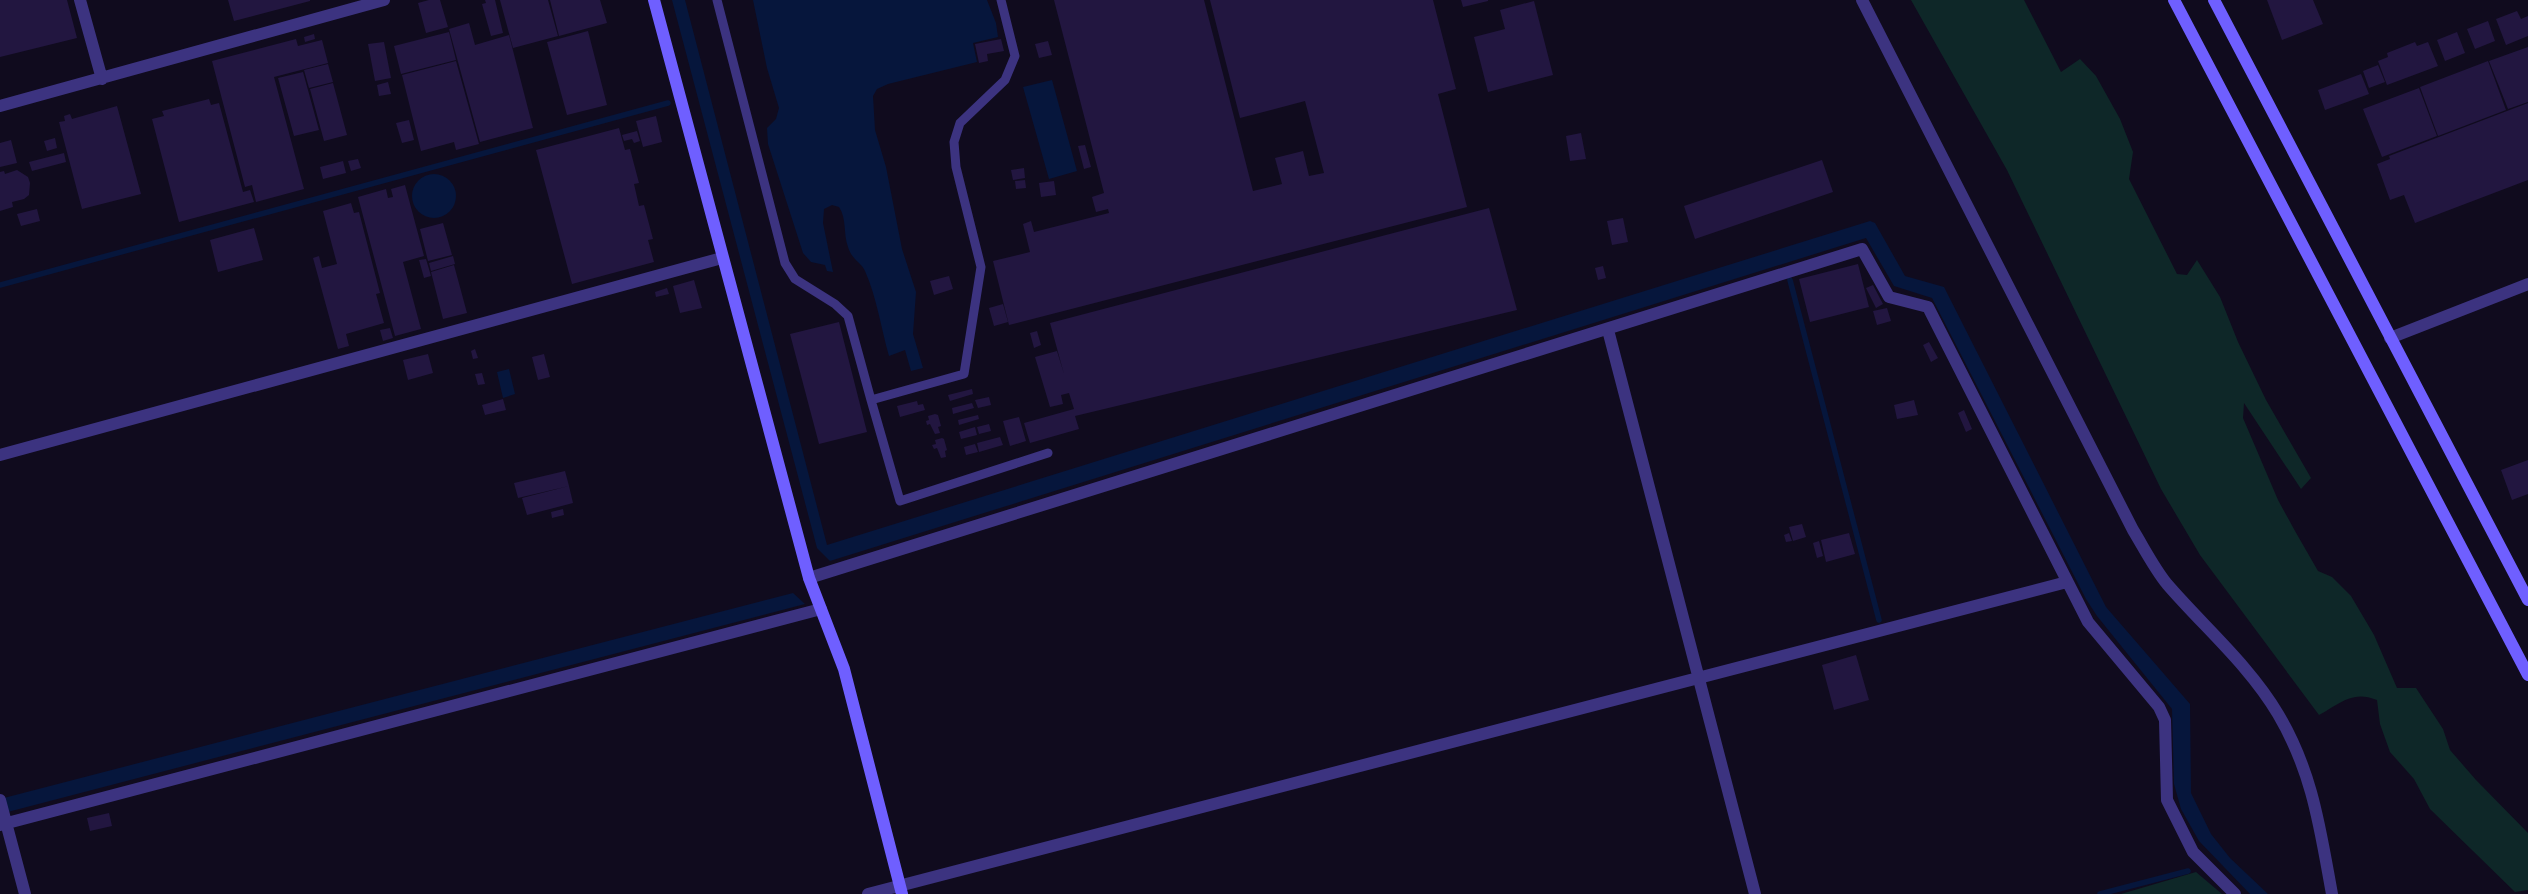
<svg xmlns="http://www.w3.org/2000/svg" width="2528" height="894" font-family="'Exo 2',sans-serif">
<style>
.green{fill:#0e2728}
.water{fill:#06163c}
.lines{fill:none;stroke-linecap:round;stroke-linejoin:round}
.stream{stroke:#06163c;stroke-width:5.5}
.building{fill:#221640}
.lane{stroke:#3c3380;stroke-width:9}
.street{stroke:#3c3380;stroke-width:12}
.secondary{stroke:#6f5fff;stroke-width:12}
</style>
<rect width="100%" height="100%" fill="#100b1e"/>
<!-- green -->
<path class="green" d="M 1911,0 L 2024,0 L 2061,72 L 2080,59 L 2096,76 L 2120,119 L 2133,152 L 2129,179 L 2177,274 L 2187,275 L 2197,260 L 2220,297 L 2238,342 L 2266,400 L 2311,478 L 2301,489 L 2244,403 L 2243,418 L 2278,500 L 2295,531 L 2318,571 L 2332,577 L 2351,596 L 2374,635 L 2397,688 L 2416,688 L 2443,729 L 2450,750 L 2476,780 L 2528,833 L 2528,890 L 2515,892 L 2430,809 L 2414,779 L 2390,752 L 2380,724 L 2377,700 C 2352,690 2341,703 2319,715 L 2200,555 L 2161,489 L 2007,170 Z
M 2196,872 L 2222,894 L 2121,894 Z"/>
<!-- water -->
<path class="water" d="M 672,0 L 685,0 L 827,545 L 1870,221 L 1875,223 L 1905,276 L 1944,287 L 2106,607 L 2190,704 L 2191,793 L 2211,834 L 2230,858 L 2268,894 L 2250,894 L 2199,841 L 2181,809 L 2174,784 L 2172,709 L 2097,616 L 2086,599 L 1932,298 L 1894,286 L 1866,238 L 830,561 L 817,548 Z
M 753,0 L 987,0 L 996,23 L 998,37 L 973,43 L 977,62 L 888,84 L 877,89 L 873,96 L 875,130 L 886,167 L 902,249 L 916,292 L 913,334 L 923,368 L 911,371 L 905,350 L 889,356 C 881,328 877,298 865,271 C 861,262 852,260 848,247 C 843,233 847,219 839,207 L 832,205 L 824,209 L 823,223 L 833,272 L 827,271 L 825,265 L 811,262 L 803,253 L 768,144 L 767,128 L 776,119 L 779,108 L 767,68 Z
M 1052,80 L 1077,171 L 1049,179 L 1023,87 Z
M412 196a22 22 0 1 1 44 0a22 22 0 1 1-44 0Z
M 509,369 L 515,394 L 503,398 L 497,372 Z
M 793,593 L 805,604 L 0,814 L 0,799 Z"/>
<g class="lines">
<!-- stream -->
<path class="stream" d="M 1790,280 L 1879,620
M 0,285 L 668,103
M 2100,894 L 2188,871"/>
</g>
<!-- building -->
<path class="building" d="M 0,0 L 67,0 L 77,38 L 0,57 Z
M 228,0 L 310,0 L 310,1 L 234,21 Z
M 429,0 L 440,0 L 448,27 L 426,33 L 418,3 Z
M 485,0 L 495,0 L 503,33 L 491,36 L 482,4 L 486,3 Z
M 500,0 L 548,0 L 558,36 L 513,48 Z
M 550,0 L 600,0 L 607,23 L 559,36 Z
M 1054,0 L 1204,0 L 1253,191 L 1282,184 L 1275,158 L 1303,151 L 1309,176 L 1324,173 L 1305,101 L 1240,118 L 1210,0 L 1433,0 L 1456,89 L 1438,94 L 1467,207 L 1009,325 L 993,261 L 1030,252 L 1023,224 L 1031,221 L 1034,232 L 1109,213 L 1108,209 L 1096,212 L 1092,197 L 1104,193 Z
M 1461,0 L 1488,0 L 1488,1 L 1463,7 Z
M 2267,0 L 2313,0 L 2323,24 L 2282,40 Z
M 1534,1 L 1553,75 L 1488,92 L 1474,37 L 1505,29 L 1500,10 Z
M 2517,11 L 2521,19 L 2528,16 L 2528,36 L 2506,45 L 2496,19 Z
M 2488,21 L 2495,41 L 2475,49 L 2467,29 Z
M 469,23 L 475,45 L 509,35 L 533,128 L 480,142 L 449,29 Z
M 588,31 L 607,105 L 567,115 L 547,42 Z
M 449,32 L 456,60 L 401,74 L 394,46 Z
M 2457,32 L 2465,53 L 2445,61 L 2437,40 Z
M 314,34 L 315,39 L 305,42 L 304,37 Z
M 296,39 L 298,46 L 322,40 L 328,63 L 274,77 L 304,189 L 256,202 L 252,185 L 245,187 L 212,61 Z
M 1001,39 L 1004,51 L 987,54 L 988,61 L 979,63 L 975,44 Z
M 1048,41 L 1052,55 L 1039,58 L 1035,44 Z
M 384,42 L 391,78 L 375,81 L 368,44 Z
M 2415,42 L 2417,46 L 2428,42 L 2438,66 L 2387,85 L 2378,61 L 2388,57 L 2387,53 Z
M 2528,47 L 2528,102 L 2508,109 L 2489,61 Z
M 456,61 L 479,144 L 456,150 L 454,142 L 421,151 L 402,75 Z
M 2488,61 L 2506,110 L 2438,136 L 2420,87 Z
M 328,64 L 333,82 L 309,88 L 304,70 Z
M 2378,65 L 2385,82 L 2369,88 L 2363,71 Z
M 303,72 L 319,130 L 294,136 L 278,78 Z
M 2361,74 L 2369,94 L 2325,110 L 2318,90 Z
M 388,82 L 391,94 L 379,96 L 377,85 Z
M 333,83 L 347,135 L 324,141 L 310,89 Z
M 2419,88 L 2437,136 L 2382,157 L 2363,109 Z
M 209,99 L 211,105 L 219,103 L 243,192 L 250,190 L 254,202 L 179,222 L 152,119 L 164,116 L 162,111 Z
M 2528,103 L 2528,180 L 2415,223 L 2404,195 L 2390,200 L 2377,164 L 2390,159 L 2389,156 Z
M 117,106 L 141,194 L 82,209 L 59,122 L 65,121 L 64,116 L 70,114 L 72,119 Z
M 656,116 L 662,142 L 643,147 L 636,121 Z
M 409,120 L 414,140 L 402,143 L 396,123 Z
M 619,128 L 625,150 L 630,149 L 639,183 L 634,184 L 639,206 L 644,205 L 653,239 L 648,240 L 654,262 L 572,284 L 536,150 Z
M 637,131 L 640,141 L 634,143 L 632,139 L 624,141 L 622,135 Z
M 1581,133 L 1586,159 L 1570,161 L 1566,136 Z
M 55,138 L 57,148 L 47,151 L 44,141 Z
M 11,140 L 17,163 L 0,167 L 0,143 Z
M 1085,145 L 1091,167 L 1084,169 L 1078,146 Z
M 64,153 L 66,162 L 32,171 L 29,162 Z
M 358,159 L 361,168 L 351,171 L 348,161 Z
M 1822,160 L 1833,192 L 1695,239 L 1684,206 Z
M 343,161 L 346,173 L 323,179 L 320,167 Z
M 1024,168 L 1025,178 L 1013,180 L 1011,170 Z
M 17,170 L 28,177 L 30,183 L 29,195 L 24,199 L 12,202 L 13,207 L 0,211 L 0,172 L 4,171 L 5,174 Z
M 1025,180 L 1026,188 L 1016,189 L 1015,181 Z
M 1054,181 L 1056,195 L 1041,197 L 1039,183 Z
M 405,185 L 424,256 L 403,262 L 421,329 L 395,336 L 358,197 L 386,189 L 388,198 L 393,197 L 391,189 Z
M 351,203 L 354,213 L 359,212 L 380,293 L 376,294 L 384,323 L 346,334 L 349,346 L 338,349 L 313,258 L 319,256 L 322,268 L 337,264 L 323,211 Z
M 1489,208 L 1517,310 L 1075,416 L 1079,429 L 1030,443 L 1024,423 L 1074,409 L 1069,393 L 1061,395 L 1063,404 L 1050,407 L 1035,357 L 1057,351 L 1064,374 L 1050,323 Z
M 37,209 L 40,221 L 21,226 L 17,214 Z
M 1623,218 L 1628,242 L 1612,245 L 1607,221 Z
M 443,223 L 452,255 L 428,261 L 420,229 Z
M 254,228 L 263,260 L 218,272 L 210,240 Z
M 453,256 L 455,264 L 431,271 L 429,263 Z
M 426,259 L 431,276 L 424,278 L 419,260 Z
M 1858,264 L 1869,307 L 1810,322 L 1799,279 Z
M 454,265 L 467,313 L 443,319 L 431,272 Z
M 1603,266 L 1606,278 L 1598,280 L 1595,268 Z
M 949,276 L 953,289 L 934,295 L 930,281 Z
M 694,280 L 702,308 L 680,313 L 673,286 Z
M 1873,285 L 1883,304 L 1876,308 L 1866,288 Z
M 667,288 L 669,294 L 656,297 L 655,292 Z
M 1003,304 L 1008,322 L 994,326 L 989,308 Z
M 1887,308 L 1891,321 L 1877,325 L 1873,311 Z
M 839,322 L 867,432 L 819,444 L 790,334 Z
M 390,328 L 393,338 L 383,341 L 380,330 Z
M 1037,331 L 1041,345 L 1034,348 L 1030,333 Z
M 1929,342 L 1938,358 L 1931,362 L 1923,345 Z
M 475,349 L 478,358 L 473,359 L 471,351 Z
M 428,354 L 433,373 L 408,380 L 403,360 Z
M 544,354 L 550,377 L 538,380 L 532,357 Z
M 482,373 L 485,384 L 478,385 L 475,374 Z
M 972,389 L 973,394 L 950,401 L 948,395 Z
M 989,397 L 991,405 L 978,408 L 975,400 Z
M 503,399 L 506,410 L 485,415 L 482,405 Z
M 1914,400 L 1918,415 L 1897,419 L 1894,405 Z
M 917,401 L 918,405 L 923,404 L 925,410 L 900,417 L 897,406 Z
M 972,403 L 974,408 L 953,414 L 952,408 Z
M 1964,410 L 1972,429 L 1966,432 L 1958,413 Z
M 935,414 L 938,415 L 941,426 L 938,427 L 940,433 L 935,434 L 930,424 L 927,425 L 926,421 L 929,420 L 928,416 Z
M 978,415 L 979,419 L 959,425 L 958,420 Z
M 1019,417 L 1026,441 L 1010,446 L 1003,421 Z
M 989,424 L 991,431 L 979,434 L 977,427 Z
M 975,427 L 977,435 L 961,439 L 959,432 Z
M 1000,437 L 1003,445 L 979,452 L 977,443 Z
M 942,438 L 944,439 L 947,450 L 945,451 L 946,457 L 941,458 L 937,448 L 934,449 L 932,445 L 936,444 L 935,440 Z
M 975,444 L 978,452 L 966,455 L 964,447 Z
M 2528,460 L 2528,494 L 2512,500 L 2501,470 Z
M 565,471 L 569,486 L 518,498 L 514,483 Z
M 569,486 L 573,503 L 527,515 L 522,498 Z
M 563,509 L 564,515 L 552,518 L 551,512 Z
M 1802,524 L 1806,537 L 1793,541 L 1789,527 Z
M 1789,533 L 1792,541 L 1786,542 L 1784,535 Z
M 1849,533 L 1855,554 L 1826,562 L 1821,540 Z
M 1819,541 L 1823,556 L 1817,558 L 1813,543 Z
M 1856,655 L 1869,700 L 1834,710 L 1822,665 Z
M 109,813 L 112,826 L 90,831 L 87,818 Z"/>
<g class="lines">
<!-- lane -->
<path class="lane" d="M 717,0 L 785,263 L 795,279 L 835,304 L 848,316 L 871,400
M 1001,0 L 1015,56 L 1005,80 L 960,123 L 954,142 L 956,167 L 981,267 L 964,374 L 871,400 L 900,501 L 1048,453"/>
<!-- street -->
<path class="street" d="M 80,0 L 102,79
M 1862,0 L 2133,530 C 2144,548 2154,568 2167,584 C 2204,627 2249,665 2278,714 C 2313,773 2320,829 2332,894
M 0,106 L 384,0
M 1608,330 L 1755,894
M 2390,338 L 2528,284
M 0,455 L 722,258
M 809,578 L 1862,249 L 1889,297 L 1928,307 L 2088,622 L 2159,707 L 2165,720 L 2167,800 L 2193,852 L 2235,894
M 0,800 L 25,894
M 0,825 L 821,609
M 868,894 L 2067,582"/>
<!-- secondary -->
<path class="secondary" d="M 654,0 L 809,578 L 844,669 L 902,894
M 2174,0 L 2528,675
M 2214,0 L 2528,600"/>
</g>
</svg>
